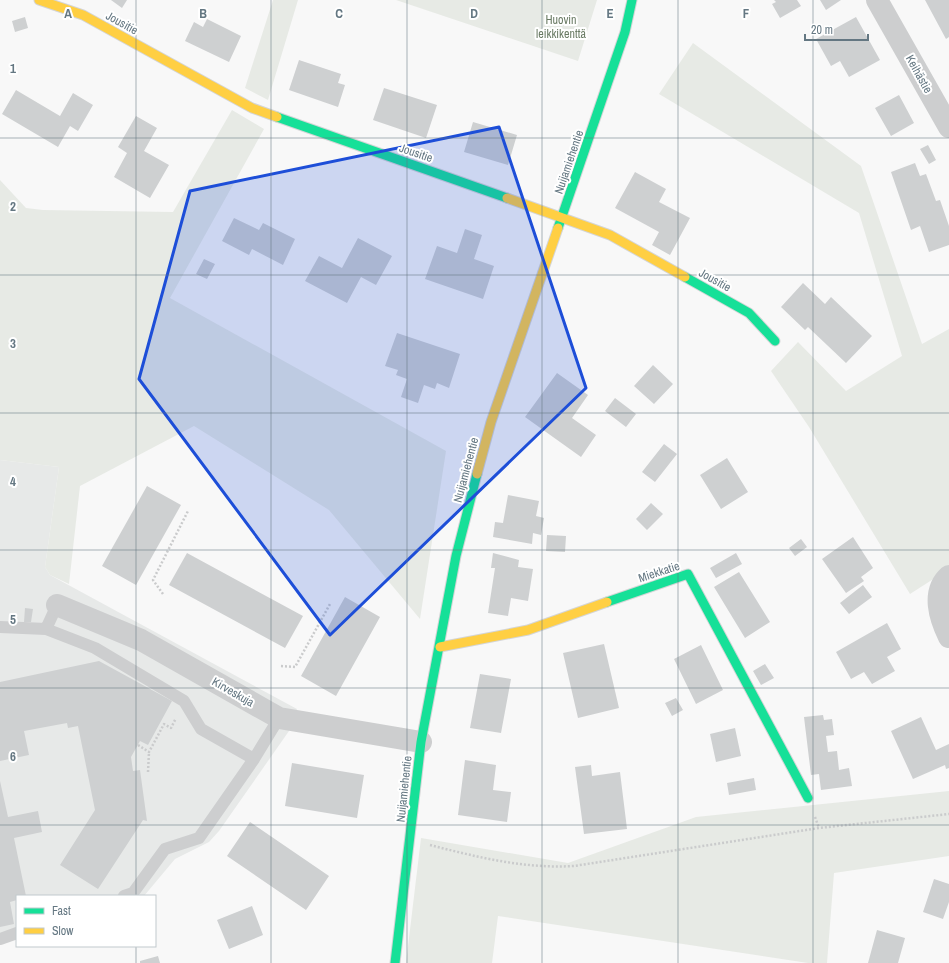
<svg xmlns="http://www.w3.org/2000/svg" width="949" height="963" font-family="'Archivo Narrow',sans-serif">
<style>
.built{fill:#e7e9e8}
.green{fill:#e7eae5}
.building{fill:#ced0d1}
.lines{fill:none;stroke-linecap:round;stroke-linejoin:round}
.fast-casing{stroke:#d4d5d6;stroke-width:11}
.slow-casing{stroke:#d4d5d6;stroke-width:11}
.path{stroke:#cacbcc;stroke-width:2.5;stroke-dasharray:2 2;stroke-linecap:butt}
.lane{stroke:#cdcecf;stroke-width:12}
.street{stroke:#cdcecf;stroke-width:22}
.fast{stroke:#16e098;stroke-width:9}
.slow{stroke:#ffcf43;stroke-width:9}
.marked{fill:#1d4ed8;fill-opacity:0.2;stroke:#1d4ed8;stroke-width:3;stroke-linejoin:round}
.grid{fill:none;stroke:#647782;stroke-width:1;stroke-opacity:0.55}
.labels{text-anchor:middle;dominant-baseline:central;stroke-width:4;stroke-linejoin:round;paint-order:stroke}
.park-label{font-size:12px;fill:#697a63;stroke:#fff}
.street-label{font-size:12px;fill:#647782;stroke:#fff}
.grid-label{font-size:13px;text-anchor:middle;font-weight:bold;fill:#647782;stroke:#fff;stroke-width:4;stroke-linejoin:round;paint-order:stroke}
</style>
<rect width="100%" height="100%" fill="#f8f8f8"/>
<!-- built -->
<path class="built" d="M 0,460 L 59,467 L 45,567 L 50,575 L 297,709 L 289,731 L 219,831 L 209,842 L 175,859 L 144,896 L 17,896 L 17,938 L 0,944 Z"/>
<!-- green -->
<path class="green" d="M 273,0 L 298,0 L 268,100 L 245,88 Z
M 396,0 L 597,0 L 578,61 Z
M 693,43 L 861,166 L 922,344 L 949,329 L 949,569 L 910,594 L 809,427 L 771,371 L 798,342 L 846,391 L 902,356 L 859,213 L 659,94 Z
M 232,110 L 264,129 L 170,298 L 446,451 L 420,619 L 329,510 L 194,426 L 80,486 L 69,584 L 50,575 L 45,567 L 59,467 L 0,460 L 0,180 L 26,208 L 43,210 L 173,212 Z
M 949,791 L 949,856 L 834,873 L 827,963 L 808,963 L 498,916 L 492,963 L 406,963 L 421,838 L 568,863 L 696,817 Z"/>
<!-- building -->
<path class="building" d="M 111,0 L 127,0 L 122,8 Z
M 774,0 L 797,0 L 801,6 L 780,18 L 772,4 L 776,2 Z
M 820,0 L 841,0 L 826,10 Z
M 925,0 L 949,0 L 949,37 L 946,39 Z
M 25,17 L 28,28 L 15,32 L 12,21 Z
M 856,17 L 880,60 L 849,77 L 840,61 L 831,66 L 816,39 Z
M 207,19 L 241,36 L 229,62 L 185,41 L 194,22 L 203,27 Z
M 299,60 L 341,74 L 338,83 L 345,85 L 338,107 L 289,90 Z
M 384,88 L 437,105 L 426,138 L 373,120 Z
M 16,90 L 60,116 L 73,93 L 93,105 L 78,131 L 70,126 L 58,147 L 2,114 Z
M 899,95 L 914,123 L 891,136 L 875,108 Z
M 136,116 L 157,128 L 144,151 L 169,165 L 150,198 L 114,177 L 127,153 L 118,147 Z
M 473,122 L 517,135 L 508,165 L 464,152 Z
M 928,145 L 936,160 L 929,164 L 920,149 Z
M 915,163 L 920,176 L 926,174 L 936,201 L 940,200 L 949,226 L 949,245 L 929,252 L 920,226 L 911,230 L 891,172 Z
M 635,172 L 666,189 L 659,202 L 690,218 L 670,255 L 652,245 L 659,232 L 615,208 Z
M 234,218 L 259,230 L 263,223 L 295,239 L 283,265 L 252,249 L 249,255 L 222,241 Z
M 465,229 L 482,235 L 474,259 L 494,266 L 483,299 L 425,279 L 437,246 L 457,253 Z
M 358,238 L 392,256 L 376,285 L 361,277 L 347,303 L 305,281 L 319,256 L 342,268 Z
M 204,259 L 215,264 L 207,279 L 196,274 Z
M 803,283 L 825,304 L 831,297 L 872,336 L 846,363 L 808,327 L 805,330 L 781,307 Z
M 397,333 L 460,354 L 449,388 L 437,383 L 435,389 L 424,385 L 418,403 L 401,397 L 407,379 L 396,375 L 398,370 L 385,366 Z
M 653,365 L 673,384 L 654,404 L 634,386 Z
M 557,373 L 588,395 L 572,418 L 596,435 L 581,457 L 525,417 Z
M 615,398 L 636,414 L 626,427 L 605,411 Z
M 664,444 L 677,454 L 655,482 L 642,472 Z
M 727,458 L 748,492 L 721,509 L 700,475 Z
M 147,486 L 181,505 L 136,585 L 102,566 Z
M 508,495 L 539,501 L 536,516 L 544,518 L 541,535 L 533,533 L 532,544 L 493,537 L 495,522 L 503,523 Z
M 651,503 L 663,514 L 647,530 L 636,519 Z
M 547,535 L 566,536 L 565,552 L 546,551 Z
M 853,537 L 873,568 L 861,577 L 864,581 L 846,593 L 822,559 Z
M 801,539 L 807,547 L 795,556 L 789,548 Z
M 187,553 L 303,616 L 285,648 L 169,585 Z
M 493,553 L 519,560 L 518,567 L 533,569 L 528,601 L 511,598 L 508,616 L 488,613 L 495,568 L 491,568 Z
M 736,553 L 742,564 L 716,578 L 710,568 Z
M 739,572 L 770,622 L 745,638 L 714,587 Z
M 863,585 L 872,597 L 849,614 L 840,603 Z
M 345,597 L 380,617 L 336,696 L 301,676 Z
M 25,608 L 33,609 L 31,622 L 24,622 Z
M 887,623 L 901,649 L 887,657 L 895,671 L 872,684 L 864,672 L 851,679 L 836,652 Z
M 604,644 L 619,708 L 578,718 L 563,653 Z
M 701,645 L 723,690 L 696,704 L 674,659 Z
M 99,661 L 172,701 L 148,745 L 140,741 L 131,757 L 133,771 L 140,770 L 147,821 L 143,820 L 98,889 L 60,865 L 95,810 L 78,726 L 68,728 L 67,723 L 24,731 L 29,755 L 0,761 L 0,682 Z
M 765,664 L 774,678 L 761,685 L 753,671 Z
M 480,674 L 511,679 L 501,733 L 470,728 Z
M 676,698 L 683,710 L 672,716 L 665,703 Z
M 823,715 L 824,720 L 832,719 L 834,735 L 826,736 L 828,752 L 837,751 L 839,770 L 849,768 L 852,786 L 821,790 L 819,774 L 811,775 L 804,717 Z
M 921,717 L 936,750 L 949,744 L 949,768 L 946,769 L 945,765 L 913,779 L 891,731 Z
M 735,728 L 741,756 L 716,762 L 710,734 Z
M 465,760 L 496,765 L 493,790 L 511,792 L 507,822 L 458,815 Z
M 292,763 L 364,775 L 357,818 L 285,806 Z
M 591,765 L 592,776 L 620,772 L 627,829 L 584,834 L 575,767 Z
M 754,778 L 756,790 L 729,795 L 727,783 Z
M 0,781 L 8,817 L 38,811 L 42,832 L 14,838 L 26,896 L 17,896 L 17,900 L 10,902 L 14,924 L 0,927 Z
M 250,822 L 329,876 L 306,910 L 227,856 Z
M 934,879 L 949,884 L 949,902 L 943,919 L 923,912 Z
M 252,906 L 263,935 L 229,949 L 217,920 Z
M 877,930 L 905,938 L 898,963 L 868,963 Z
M 158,956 L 160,963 L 140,963 L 140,961 Z"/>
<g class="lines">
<!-- fast casing -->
<g class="fast-casing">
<path id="fast" d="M 277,117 L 507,198
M 558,228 L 625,32 L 632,0
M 685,277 L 749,313 L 775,341
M 607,602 L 688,574 L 808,798
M 395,963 L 421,742 L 456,556 L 477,474"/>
</g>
<!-- slow casing -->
<g class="slow-casing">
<path id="slow" d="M 39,0 L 83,15 L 252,108 L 277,117
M 507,198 L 610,235 L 685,277
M 477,474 L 491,422 L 558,228
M 440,647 L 528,630 L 607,602"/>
</g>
<!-- path -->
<path class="path" d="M 163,594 L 153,580 L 188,511
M 281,666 L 295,667 L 330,604
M 138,745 L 149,752 L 164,724 L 171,728 L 176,718
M 148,772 L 149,752
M 815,817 L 819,828
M 430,845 C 477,857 524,869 574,866 L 819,828 L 949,814"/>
<!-- lane -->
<path class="lane" d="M 0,627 L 46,629 L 95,648 L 184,701 L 201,729 L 254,759
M 46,629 L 57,605
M 124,896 L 133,893 L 165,849 L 199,838 L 254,759 L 279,718
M 0,939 L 17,933"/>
<!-- street -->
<path class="street" d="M 877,0 L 949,127
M 949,576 C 931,592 940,619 949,637
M 57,605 L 141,640 L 279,718 L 421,742"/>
<!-- fast -->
<use href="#fast" class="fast"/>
<!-- slow -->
<use href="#slow" class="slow"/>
</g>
<!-- marked area -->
<path class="marked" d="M 499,127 L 586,388 L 330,635 L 139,379 L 190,191 Z"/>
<!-- grid -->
<path class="grid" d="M 136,0 L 136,896M 271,0 L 271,963M 407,0 L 407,963M 542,0 L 542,963M 678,0 L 678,963M 813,0 L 813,963M 0,138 L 949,138M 0,275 L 949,275M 0,413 L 949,413M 0,550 L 949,550M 0,688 L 949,688M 0,825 L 949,825M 136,946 L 136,963"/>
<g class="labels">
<!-- park labels -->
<g class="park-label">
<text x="561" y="20">Huovin<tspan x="561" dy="14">leikkikenttä</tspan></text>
</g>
<!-- street labels -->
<g class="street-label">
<text transform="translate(122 23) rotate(29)">Jousitie</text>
<text transform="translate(919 74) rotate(61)">Keihästie</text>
<text transform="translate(416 153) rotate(19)">Jousitie</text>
<text transform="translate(569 162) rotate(-71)">Nuijamiehentie</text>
<text transform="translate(715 280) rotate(29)">Jousitie</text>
<text transform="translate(466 470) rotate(-75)">Nuijamiehentie</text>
<text transform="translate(659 572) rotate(-18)">Miekkatie</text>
<text transform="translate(233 692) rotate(30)">Kirveskuja</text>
<text transform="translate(404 789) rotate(-84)">Nuijamiehentie</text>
</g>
</g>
<g class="grid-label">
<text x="68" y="18">A</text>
<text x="203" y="18">B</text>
<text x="339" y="18">C</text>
<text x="474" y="18">D</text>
<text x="610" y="18">E</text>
<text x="746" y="18">F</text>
<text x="13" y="73">1</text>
<text x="13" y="211">2</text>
<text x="13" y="348">3</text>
<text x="13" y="486">4</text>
<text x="13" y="624">5</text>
<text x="13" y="761">6</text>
</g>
<!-- legend -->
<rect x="16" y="895" width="140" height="52" fill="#ffffff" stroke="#c1c9cd"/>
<rect x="24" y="908" width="20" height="6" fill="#16e098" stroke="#c1c9cd"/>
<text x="52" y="915" font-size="12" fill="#647782">Fast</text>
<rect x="24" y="928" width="20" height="6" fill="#ffcf43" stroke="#c1c9cd"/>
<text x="52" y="935" font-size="12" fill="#647782">Slow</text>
<!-- scale -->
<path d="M805 34v6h63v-6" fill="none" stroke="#647782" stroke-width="2"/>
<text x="811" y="34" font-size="12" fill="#647782" stroke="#ffffff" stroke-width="3" paint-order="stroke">20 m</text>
</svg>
